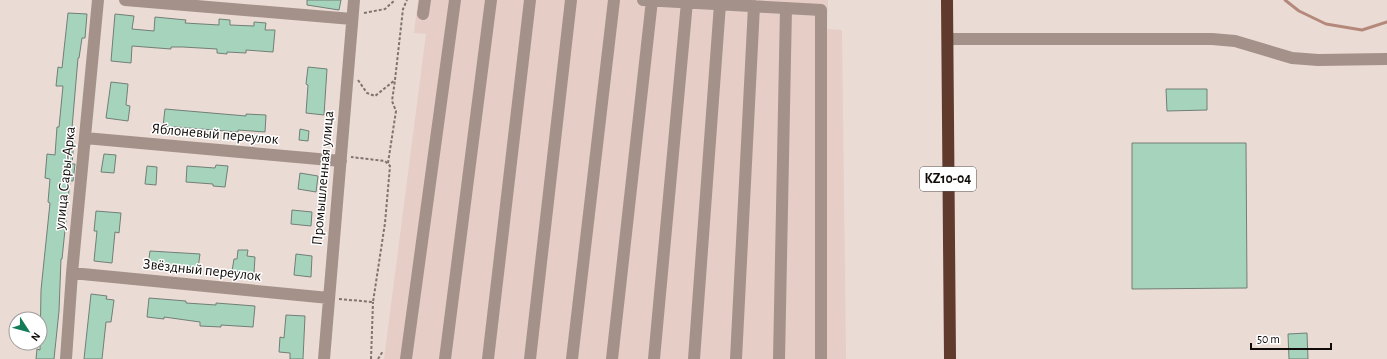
<svg xmlns="http://www.w3.org/2000/svg" width="1387" height="359" font-family="'Alegreya Sans',sans-serif">
<style>
.built{fill:#e6cdc5}
.lines{fill:none;stroke-linecap:round;stroke-linejoin:round}
.stream{stroke:#b4897b;stroke-width:3}
.building{fill:#a6d3bc;stroke:#717f77}
.path{stroke:#7f7470;stroke-width:2;stroke-dasharray:3 2;stroke-linecap:butt}
.minor{stroke:#a4918a;stroke-width:12}
.highway{stroke:#5f3a2d;stroke-width:12}
.labels{text-anchor:middle;dominant-baseline:central;stroke-width:3;stroke-linejoin:round;paint-order:stroke}
.shield{fill:#fff;stroke:#585453;stroke-width:1}
.shield-label{font-size:14px;font-weight:bold;fill:#100b09}
.street-label{font-size:15px;fill:#100b09;stroke:#fff}
</style>
<rect width="100%" height="100%" fill="#ebdbd5"/>
<!-- built -->
<path class="built" d="M 418,0 L 828,0 L 827,29 L 842,30 L 846,359 L 384,359 L 426,34 L 414,33 Z"/>
<g class="lines">
<!-- stream -->
<path class="stream" d="M 1285,0 L 1299,11 L 1326,24 L 1362,30 L 1387,22"/>
</g>
<!-- building -->
<path class="building" d="M 307,0 L 341,0 L 339,10 L 307,5 Z
M 68,13 L 87,14 L 85,38 L 82,38 L 79,58 L 78,58 L 72,128 L 75,128 L 72,164 L 75,164 L 73,181 L 70,181 L 62,259 L 61,259 L 59,311 L 54,359 L 36,359 L 37,349 L 40,350 L 41,290 L 50,203 L 48,202 L 50,179 L 45,178 L 47,154 L 55,155 L 57,127 L 59,127 L 63,86 L 56,86 L 58,67 L 62,68 Z
M 115,14 L 134,16 L 132,29 L 154,31 L 155,17 L 186,20 L 185,23 L 219,25 L 219,19 L 230,20 L 230,25 L 254,26 L 254,22 L 266,23 L 265,30 L 275,30 L 273,52 L 246,50 L 246,53 L 227,52 L 227,54 L 217,53 L 217,49 L 183,47 L 171,47 L 171,49 L 132,46 L 131,63 L 111,61 Z
M 308,67 L 327,69 L 324,115 L 306,113 L 308,85 L 306,84 Z
M 111,82 L 128,84 L 126,105 L 130,106 L 128,121 L 106,118 Z
M 1166,89 L 1207,89 L 1207,110 L 1167,111 Z
M 165,109 L 246,116 L 246,114 L 266,115 L 265,132 L 238,130 L 238,132 L 163,126 Z
M 300,129 L 309,131 L 308,141 L 299,140 Z
M 1132,143 L 1246,143 L 1247,288 L 1132,289 Z
M 104,154 L 116,155 L 114,173 L 101,172 Z
M 216,165 L 228,166 L 225,187 L 213,186 L 213,184 L 186,182 L 187,166 L 215,168 Z
M 147,166 L 157,167 L 156,185 L 145,184 Z
M 300,173 L 318,176 L 316,192 L 298,189 Z
M 292,210 L 312,212 L 311,226 L 291,224 Z
M 96,211 L 121,213 L 119,233 L 115,232 L 112,263 L 94,261 L 97,231 L 94,231 Z
M 238,250 L 248,250 L 247,256 L 255,257 L 254,273 L 232,271 L 234,259 L 237,259 Z
M 150,251 L 200,254 L 198,268 L 181,266 L 181,269 L 148,266 Z
M 296,254 L 312,256 L 311,277 L 294,275 Z
M 91,294 L 107,296 L 106,299 L 114,300 L 111,322 L 106,322 L 102,359 L 84,359 Z
M 149,298 L 186,301 L 186,303 L 216,305 L 216,303 L 255,306 L 253,327 L 221,325 L 221,327 L 200,326 L 200,322 L 164,317 L 164,319 L 147,317 Z
M 286,315 L 305,316 L 303,359 L 290,359 L 290,353 L 279,352 L 280,337 L 284,338 Z
M 1307,333 L 1308,359 L 1289,359 L 1288,334 Z"/>
<g class="lines">
<!-- path -->
<path class="path" d="M 364,13 L 385,9 L 395,0
M 358,80 L 367,93 L 375,96 L 395,80 L 403,9 L 407,0
M 388,163 L 396,111 L 392,101 L 395,80
M 339,299 L 373,302 L 385,223 L 390,166 L 385,161 L 351,157
M 371,359 L 373,302
M 378,359 L 383,351"/>
<!-- minor -->
<path class="minor" d="M 125,0 L 352,19
M 643,0 L 821,10 L 821,359
M 423,14 L 425,0
M 948,39 L 1212,39 L 1235,41 L 1292,58 L 1318,60 L 1387,59
M 85,138 L 341,161
M 72,273 L 329,298
M 66,359 L 72,273 L 98,0
M 324,359 L 354,0
M 406,359 L 455,0
M 445,359 L 491,0
M 488,359 L 530,0
M 530,359 L 571,0
M 572,359 L 614,0
M 612,359 L 652,0
M 654,359 L 687,2
M 694,359 L 720,4
M 736,359 L 754,6
M 779,359 L 786,8"/>
<!-- highway -->
<path class="highway" d="M 947,0 L 950,359"/>
</g>
<g class="labels">
<!-- shield labels -->
<rect class="shield" x="920" y="167" width="56" height="24" rx="3"/>
<g class="shield-label">
<text x="948" y="179">KZ10-04</text>
</g>
<!-- street labels -->
<g class="street-label">
<text transform="translate(215 134) rotate(5)">Яблоневый переулок</text>
<text transform="translate(65 178) rotate(-84)">улица Сары-Арка</text>
<text transform="translate(323 178) rotate(-85)">Промышленная улица</text>
<text transform="translate(202 270) rotate(6)">Звёздный переулок</text>
</g>
</g>
<!-- north arrow -->
<g transform="translate(28 331) rotate(126)"><circle r="19" fill="#ffffff" stroke="#9f9d9d"/>
<path d="M0-3L7 15L0 10L-7 15Z" fill="#137c57"/>
<text y="-6" font-size="11" font-weight="bold" text-anchor="middle" fill="#100b09">N</text>
</g>
<!-- scale -->
<path d="M1251 343v6h80v-6" fill="none" stroke="#100b09" stroke-width="2"/>
<text x="1257" y="343" font-size="12" fill="#100b09" stroke="#ffffff" stroke-width="3" paint-order="stroke">50 m</text>
</svg>
